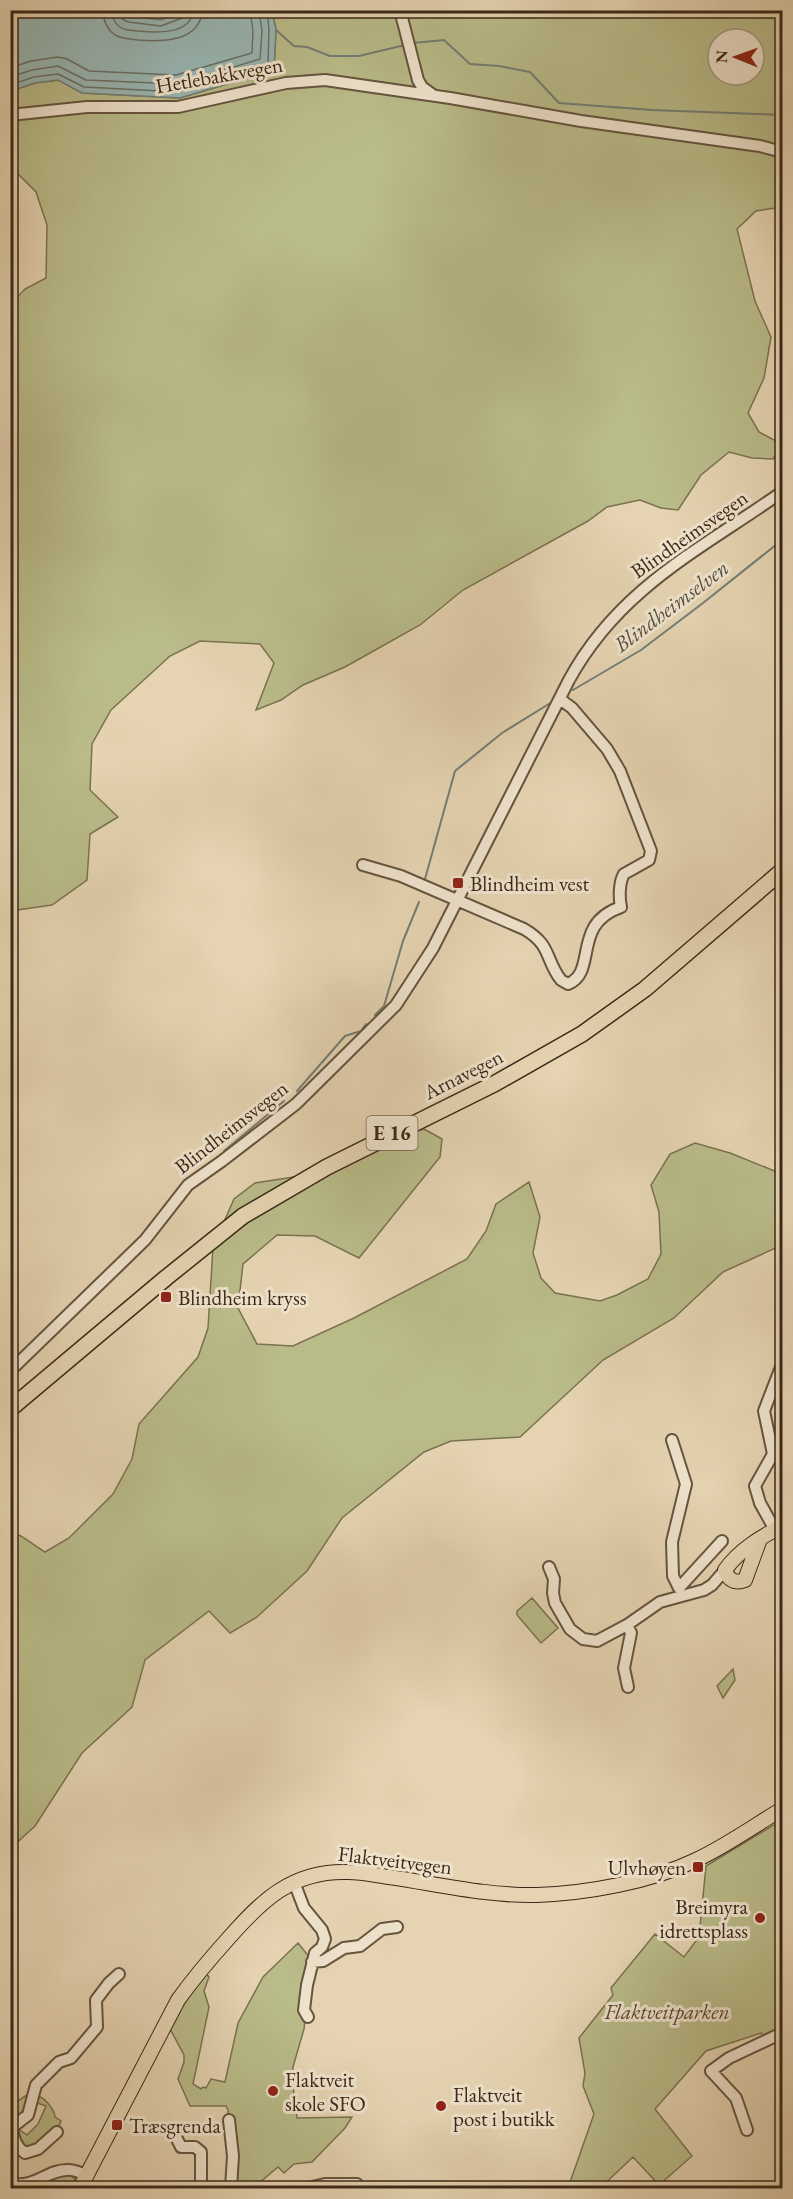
<svg xmlns="http://www.w3.org/2000/svg" width="793" height="2199" font-family="'EB Garamond',serif">
<style>
.green{fill:#b9bb89;stroke:#7a7250;stroke-width:1.5;fill-rule:evenodd}
.water{fill:#98b6b3;stroke:#737e75;stroke-width:1.5}
.lines{fill:none;stroke-linecap:round;stroke-linejoin:round}
.shore{stroke:#6a7066;stroke-width:1.5}
.stream{stroke:#737e75;stroke-width:2}
.minor-casing{stroke:#66543e;stroke-width:14}
.major-casing{stroke:#3b2918;stroke-width:16}
.highway-casing{stroke:#3b2918;stroke-width:18}
.minor{stroke:#eee2cc;stroke-width:10}
.major{stroke:#e5d3b1;stroke-width:14}
.highway{stroke:#e5d3b1;stroke-width:15}
.poi-dot{fill:#8f2418;stroke:#eee2cc;stroke-width:2}
.labels{text-anchor:middle;dominant-baseline:central;stroke-width:6;stroke-linejoin:round;paint-order:stroke}
.shield{fill:#eee2cc;stroke:#71604e;stroke-width:1.5}
.shield-label{font-size:20px;font-weight:bold;fill:#3b2918}
.street-label{font-size:21px;fill:#3b2918;stroke:#eee2cc}
.poi-label{font-size:21px;fill:#3b2918;stroke:#eee2cc;text-anchor:start}
.park-label{font-size:21px;font-style:italic;fill:#54462f;stroke:#eee2cc}
.water-label{font-size:22px;font-style:italic;fill:#524c3f;stroke:#eee2cc}
</style>
<rect width="100%" height="100%" fill="#e5d3b1"/>
<filter id="stains"><feTurbulence type="fractalNoise" baseFrequency=".00333" numOctaves="4"/><feColorMatrix values="0 0 0 0 .2 0 0 0 0 .09 0 0 0 0 .02 0 0 0 .5 -.17"/></filter>
<radialGradient id="worn" r=".72"><stop offset=".6" stop-color="#630" stop-opacity="0"/><stop offset="1" stop-color="#630" stop-opacity=".3"/></radialGradient>
<!-- green -->
<path class="green" d="M 124,11 L 192,11 L 173,15 L 161,20 L 128,16 Z
M 272,11 L 782,11 L 782,207 L 756,211 L 737,229 L 755,301 L 771,337 L 764,378 L 748,413 L 759,432 L 782,444 L 773,459 L 752,458 L 729,452 L 701,475 L 678,510 L 661,508 L 640,500 L 607,507 L 588,521 L 463,590 L 420,625 L 345,667 L 303,685 L 281,700 L 256,710 L 274,663 L 260,644 L 200,641 L 170,656 L 111,710 L 92,744 L 90,790 L 118,817 L 90,834 L 87,880 L 52,905 L 17,910 L 11,914 L 10,304 L 25,289 L 46,278 L 47,225 L 36,192 L 11,167 L 11,91 L 35,83 L 59,80 L 82,93 L 180,98 L 274,70 L 276,30 ZM 718,39 L 754,39 L 754,75 L 718,75 Z
M 424,1129 L 442,1139 L 440,1157 L 359,1258 L 315,1236 L 277,1235 L 243,1264 L 238,1308 L 257,1344 L 293,1346 L 354,1318 L 467,1259 L 486,1231 L 496,1204 L 529,1182 L 540,1217 L 533,1253 L 541,1278 L 555,1293 L 600,1301 L 617,1295 L 648,1279 L 661,1254 L 659,1212 L 651,1185 L 670,1154 L 695,1143 L 730,1153 L 782,1174 L 782,1240 L 778,1247 L 723,1272 L 674,1318 L 603,1360 L 520,1437 L 451,1441 L 424,1452 L 342,1518 L 307,1571 L 257,1617 L 230,1633 L 209,1611 L 145,1660 L 132,1707 L 82,1753 L 35,1826 L 11,1848 L 11,1533 L 21,1536 L 45,1552 L 69,1538 L 113,1494 L 132,1459 L 139,1424 L 198,1357 L 208,1328 L 213,1247 L 234,1199 L 255,1183 L 300,1176 L 400,1135 Z
M 532,1598 L 558,1628 L 541,1643 L 517,1615 L 517,1611 Z
M 733,1669 L 735,1680 L 723,1698 L 717,1686 Z
M 782,1820 L 782,2027 L 765,2038 L 761,2033 L 706,2051 L 655,2109 L 692,2156 L 659,2185 L 633,2157 L 600,2188 L 568,2188 L 594,2114 L 583,2086 L 585,2073 L 579,2038 L 613,1995 L 611,1988 L 655,1934 L 684,1957 L 699,1937 L 706,1866 Z
M 298,1943 L 311,1959 L 304,2029 L 293,2067 L 292,2078 L 297,2118 L 352,2117 L 345,2128 L 312,2162 L 294,2164 L 284,2173 L 278,2167 L 253,2188 L 229,2188 L 228,2110 L 226,2106 L 190,2106 L 178,2079 L 184,2062 L 184,2055 L 169,2027 L 190,1993 L 206,1973 L 209,1977 L 204,1991 L 209,2007 L 193,2084 L 201,2089 L 203,2087 L 206,2088 L 211,2079 L 225,2082 L 238,2023 L 263,1977 Z
M 31,2093 L 25,2114 L 11,2125 C 10,2108 14,2101 31,2093 Z
M 38,2096 C 45,2098 55,2110 55,2117 L 61,2121 C 58,2131 43,2147 32,2148 C 29,2149 25,2147 22,2147 L 17,2128 L 27,2135 L 38,2124 L 46,2106 L 37,2103 Z
M 61,2174 C 69,2174 73,2174 76,2182 L 74,2188 L 18,2188 L 43,2183 Z"/>
<!-- water -->
<path class="water" d="M 10,11 L 124,11 L 128,16 L 161,20 L 173,15 L 192,11 L 272,11 L 276,30 L 274,70 L 180,98 L 82,93 L 58,80 L 35,83 L 11,91 Z"/>
<g class="lines">
<!-- shore -->
<path class="shore" d="M 103,10 C 103,20 107,29 115,35 C 122,39 130,39 138,40 C 161,42 201,42 202,10
M 112,10 C 112,17 114,23 120,27 C 125,31 132,30 138,31 C 155,33 192,35 193,10
M 119,10 L 122,19 L 128,22 L 161,26 L 182,18 L 185,10
M 10,68 L 31,61 L 58,57 L 67,59 L 89,71 L 176,75 L 252,53 L 253,31 L 250,10
M 10,77 L 32,70 L 58,66 L 86,80 L 178,84 L 260,59 L 262,31 L 259,10
M 10,85 L 34,77 L 58,74 L 84,87 L 179,92 L 268,65 L 269,30 L 267,10"/>
<!-- stream -->
<path class="stream" d="M 276,30 L 294,46 L 307,47 L 330,56 L 359,56 L 405,45
M 413,43 L 444,40 L 470,64 L 499,66 L 530,72 L 559,103 L 652,110 L 782,115
M 573,690 L 641,650 L 703,603 L 782,540
M 425,879 L 455,771 L 502,733 L 552,702
M 375,1015 L 384,1006 L 403,941 L 419,902
M 297,1091 L 345,1036 L 361,1031 L 366,1024
M 224,1151 L 284,1101"/>
<!-- minor casing -->
<g class="minor-casing">
<path id="minor" d="M 400,10 L 418,80 L 422,87 L 433,95
M 10,115 L 87,107 L 178,107 L 286,83 L 325,80 L 450,98 L 581,121 L 760,146 L 782,152
M 363,865 L 401,876 L 524,929 C 552,945 545,960 561,980 L 568,984 C 598,972 571,924 621,907 C 619,898 619,882 624,874 L 649,860 L 651,851 L 620,771 L 607,749 L 572,708 L 560,699
M 10,1371 L 145,1240 L 188,1185 L 222,1161 L 296,1104 L 396,1005 L 433,948 L 569,680 C 619,588 701,549 782,492
M 672,1440 L 686,1484 L 672,1542 L 673,1576 L 679,1588 L 722,1541
M 775,1530 L 760,1503 L 755,1486 L 773,1454 L 764,1411 L 781,1367
M 549,1567 L 554,1579 L 553,1593 L 555,1603 L 570,1629 L 583,1639 L 597,1641 L 627,1625 L 660,1602 L 704,1590 L 712,1585 L 725,1570
M 627,1625 L 631,1633 L 624,1668 L 628,1687
M 294,1882 L 304,1908 L 322,1930 L 325,1939 L 322,1947 L 315,1953 L 307,1985 L 304,2010 L 308,2017
M 312,1962 L 323,1961 L 344,1948 L 360,1946 L 382,1929 L 397,1927
M 10,2094 L 10,2103
M 229,2120 L 233,2156 L 231,2188
M 10,2129 L 28,2115 L 36,2085 L 59,2062 L 71,2058 L 97,2027 L 96,2000 L 109,1983 L 119,1974
M 12,2129 C 14,2139 16,2147 25,2153 L 38,2149 L 57,2132
M 747,2130 L 736,2098 L 711,2071 L 729,2058 L 782,2033
M 177,2139 L 181,2147 L 195,2147 L 201,2152 L 201,2183 L 204,2188
M 10,2183 C 35,2189 46,2170 67,2170 C 74,2169 80,2173 86,2175
M 308,2188 L 325,2184 L 357,2184"/>
</g>
<!-- major casing -->
<g class="major-casing">
<path id="major" d="M 760,1539 L 745,1580 C 735,1584 728,1580 725,1570 C 739,1550 761,1537 782,1526
M 80,2188 L 178,2000 C 193,1979 209,1960 227,1940 C 261,1901 292,1870 348,1872 C 361,1872 375,1875 389,1877 C 438,1884 487,1896 537,1895 C 588,1893 650,1882 696,1860 C 726,1846 754,1826 782,1809"/>
</g>
<!-- highway casing -->
<g class="highway-casing">
<path id="highway" d="M 10,1409 L 167,1277 L 243,1216 L 327,1167 L 494,1084 L 582,1034 L 645,989 L 782,871"/>
</g>
<!-- minor -->
<use href="#minor" class="minor"/>
<!-- major -->
<use href="#major" class="major"/>
<!-- highway -->
<use href="#highway" class="highway"/>
</g>
<!-- markers -->
<g class="poi-dot">
<rect x="452" y="877" width="12" height="12" rx="3"/>
<rect x="160" y="1291" width="12" height="12" rx="3"/>
<rect x="692" y="1861" width="12" height="12" rx="3"/>
<circle cx="760" cy="1918" r="6"/>
<circle cx="273" cy="2091" r="6"/>
<circle cx="441" cy="2106" r="6"/>
<rect x="111" y="2119" width="12" height="12" rx="3"/>
</g>
<g class="labels">
<!-- shield labels -->
<rect class="shield" x="366.5" y="1116" width="51" height="34" rx="4.5"/>
<g class="shield-label">
<text x="392" y="1133">E 16</text>
</g>
<!-- street labels -->
<g class="street-label">
<text transform="translate(219 75) rotate(-10)">Hetlebakkvegen</text>
<text transform="translate(689 534) rotate(-35)">Blindheimsvegen</text>
<text transform="translate(463 1074) rotate(-27)">Arnavegen</text>
<text transform="translate(231 1127) rotate(-38)">Blindheimsvegen</text>
<text transform="translate(395 1860) rotate(7)">Flaktveitvegen</text>
</g>
<!-- poi labels -->
<g class="poi-label">
<text x="470" y="883">Blindheim vest</text>
<text x="178" y="1297">Blindheim kryss</text>
<text x="686" y="1867" text-anchor="end">Ulvhøyen</text>
<text x="748" y="1906" text-anchor="end">Breimyra<tspan x="748" dy="24">idrettsplass</tspan></text>
<text x="285" y="2079">Flaktveit<tspan x="285" dy="24">skole SFO</tspan></text>
<text x="453" y="2094">Flaktveit<tspan x="453" dy="24">post i butikk</tspan></text>
<text x="129" y="2125">Træsgrenda</text>
</g>
<!-- park labels -->
<g class="park-label">
<text x="667" y="2011">Flaktveitparken</text>
</g>
<!-- water labels -->
<g class="water-label">
<text transform="translate(671 606) rotate(-37)">Blindheimselven</text>
</g>
</g>
<!-- margin -->
<rect width="793" height="2199" fill="none" stroke="#e5d3b1" stroke-width="36"/>
<rect x="12" y="12" width="769" height="2175" fill="none" stroke="#3b2918" stroke-width="3"/>
<rect x="18" y="18" width="757" height="2163" fill="none" stroke="#3b2918" stroke-width="1.5"/>
<!-- north arrow -->
<g transform="translate(736 57) rotate(271)"><circle r="28" fill="#eee2cc" stroke="#a69884" stroke-width="1.5"/>
<path d="M0-4.5L10 22L0 15L-10 22Z" fill="#8f2418"/>
<text y="-9" font-size="16" font-weight="bold" text-anchor="middle" fill="#3b2918">N</text>
</g>
<rect width="100%" height="100%" filter="url(#stains)"/>
<rect width="100%" height="100%" fill="url(#worn)"/>
</svg>
